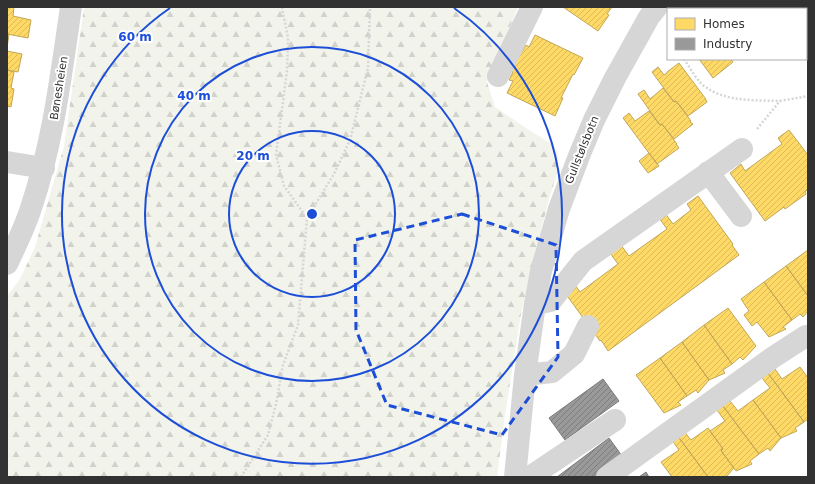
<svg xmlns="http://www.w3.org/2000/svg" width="815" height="484" font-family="'DejaVu Sans',sans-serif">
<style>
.forest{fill:url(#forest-firs)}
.homes{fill:url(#homes-hatch);stroke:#c2a756}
.industry{fill:url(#industry-hatch);stroke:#7a7a7a}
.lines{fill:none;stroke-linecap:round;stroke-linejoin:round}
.path{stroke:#d5d5d5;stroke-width:2.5;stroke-dasharray:2 2;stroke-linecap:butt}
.minor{stroke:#d6d6d6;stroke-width:22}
.marked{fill:none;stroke:#1d4ed8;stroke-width:3;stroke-dasharray:8 5;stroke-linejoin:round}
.ring{fill:none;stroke:#1d4ed8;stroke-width:2}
.labels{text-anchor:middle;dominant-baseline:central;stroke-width:4;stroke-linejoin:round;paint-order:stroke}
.street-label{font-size:11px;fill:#323232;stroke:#fff}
.centre{fill:#1d4ed8;stroke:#fff;stroke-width:2}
.ring-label{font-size:12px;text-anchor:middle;font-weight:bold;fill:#1d4ed8;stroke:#fff;stroke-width:4;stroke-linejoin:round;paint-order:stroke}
</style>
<defs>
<pattern id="forest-firs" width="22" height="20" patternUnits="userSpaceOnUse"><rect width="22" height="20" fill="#f2f4ec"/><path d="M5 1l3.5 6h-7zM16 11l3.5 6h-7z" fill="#d0d2cb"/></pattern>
<pattern id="homes-hatch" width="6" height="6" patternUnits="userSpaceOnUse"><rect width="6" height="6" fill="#ffd966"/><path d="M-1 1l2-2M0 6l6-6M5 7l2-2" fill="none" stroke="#dbbb59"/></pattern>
<pattern id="industry-hatch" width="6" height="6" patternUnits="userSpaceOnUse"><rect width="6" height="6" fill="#999"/><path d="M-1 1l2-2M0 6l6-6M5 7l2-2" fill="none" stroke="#7d7d7d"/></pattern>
</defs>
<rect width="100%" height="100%" fill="#fff"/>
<!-- forest -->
<path class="forest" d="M 84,7 L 518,7 L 487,82 L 495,107 L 529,130 L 552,144 L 558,153 L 558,171 L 549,199 L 534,258 L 521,314 L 505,415 L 497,477 L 7,477 L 7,296 L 20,279 L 35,247 L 64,146 Z"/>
<!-- homes -->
<path class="homes" d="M 7,7 L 14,7 L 13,16 L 31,20 L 28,38 L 7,34 Z
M 563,7 L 612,7 L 607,14 L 609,15 L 598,31 Z
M 711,7 L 722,7 L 724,9 L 709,9 Z
M 722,7 L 757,7 L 759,9 L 724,9 Z
M 7,34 L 9,34 L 7,48 Z
M 535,35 L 583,58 L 574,75 L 573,74 L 561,98 L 563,98 L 555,116 L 507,93 L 513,81 L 509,80 L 513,72 L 508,70 L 517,50 L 522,52 L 526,45 L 529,47 Z
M 7,51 L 22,54 L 18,72 L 7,70 Z
M 699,59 L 731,59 L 733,62 L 713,78 Z
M 679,63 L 705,98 L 707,102 L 688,116 L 676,101 L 674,102 L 652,72 L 658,67 L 664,75 L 667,73 L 667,72 Z
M 7,70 L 14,72 L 11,88 L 14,89 L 11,107 L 7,106 Z
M 663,88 L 674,102 L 676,101 L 691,121 L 690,122 L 693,124 L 674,139 L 662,124 L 660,125 L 638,94 L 644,90 L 650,99 Z
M 649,111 L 660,125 L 662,124 L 677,144 L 676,144 L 679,148 L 657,164 L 623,118 L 629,113 L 635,121 Z
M 789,130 L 808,155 L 808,189 L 805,192 L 806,194 L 785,209 L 784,207 L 765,221 L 730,173 L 741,164 L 745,171 L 782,144 L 778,138 Z
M 649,153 L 659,166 L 648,173 L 639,161 Z
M 698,196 L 733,244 L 732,245 L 739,255 L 608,351 L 601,340 L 600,341 L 565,293 L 575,285 L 580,292 L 618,264 L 610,253 L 621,245 L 629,256 L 667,229 L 659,218 L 665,213 L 673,224 L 691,210 L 687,204 Z
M 808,250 L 808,296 L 786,266 Z
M 786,266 L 808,296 L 808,311 L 803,317 L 800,314 L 792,320 L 764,282 Z
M 764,282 L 792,320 L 783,327 L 786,329 L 769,337 L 757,322 L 752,326 L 744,315 L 749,311 L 741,299 Z
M 728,308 L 756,346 L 743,360 L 740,357 L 732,364 L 704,325 Z
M 704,325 L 732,364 L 723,370 L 725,373 L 709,380 L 682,342 Z
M 682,342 L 709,380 L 698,393 L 696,390 L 687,396 L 660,358 Z
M 660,358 L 687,396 L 678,402 L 681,405 L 664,413 L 636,375 Z
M 800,367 L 808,378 L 808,419 L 804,422 L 768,373 L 775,369 L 782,379 Z
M 768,373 L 804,422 L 795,428 L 797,431 L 781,438 L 753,400 L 770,388 L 762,378 Z
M 753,400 L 781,438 L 770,451 L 768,448 L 759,454 L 723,406 L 730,401 L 738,411 Z
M 723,406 L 759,454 L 750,461 L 752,464 L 736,471 L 722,452 L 721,450 L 723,449 L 710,431 L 725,421 L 717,410 Z
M 708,428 L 723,449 L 721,450 L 722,452 L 734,468 L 726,477 L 708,477 L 677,435 L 683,430 L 691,440 Z
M 677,435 L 708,477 L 672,477 L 661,462 L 679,450 L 671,439 Z"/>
<!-- industry -->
<path class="industry" d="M 603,379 L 619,401 L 565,440 L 549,418 Z
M 609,438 L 625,460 L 603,477 L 557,477 Z
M 646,472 L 649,477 L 639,477 Z"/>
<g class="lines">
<!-- path -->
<path class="path" d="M 282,7 L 288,38 L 287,71 L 276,155 L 284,186 L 307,218
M 684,59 C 691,69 697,82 707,88 C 728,102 756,100 780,101
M 757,129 L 780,101 L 808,96
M 241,477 L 268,435 L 276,404 L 283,365 L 298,325 L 307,218 L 334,174 L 350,140 L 368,68 L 370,7"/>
<!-- minor -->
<path class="minor" d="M 498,76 L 532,7
M 7,162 L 44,168
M 708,172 L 741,216
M 7,264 C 16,245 25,227 31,208 C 53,143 61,75 71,7
M 535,304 L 551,301 L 583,261 L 742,149
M 525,375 L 552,372 L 574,354 L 588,326
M 515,477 L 525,375 L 535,304 L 541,271 L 559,209 L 579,156 L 594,120 L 615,78 L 649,17 L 657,7
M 530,477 L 615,420
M 607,477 L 772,358 L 806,336"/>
</g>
<!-- marked area -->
<path class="marked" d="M 462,214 L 556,245 L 558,357 L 502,435 L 387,405 L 356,330 L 355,240 Z"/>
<!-- distance rings -->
<g class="ring">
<circle cx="312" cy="214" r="83"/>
<circle cx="312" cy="214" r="167"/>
<path d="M454 8A250 250 0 1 1 170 8"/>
</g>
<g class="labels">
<!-- street labels -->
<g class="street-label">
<text transform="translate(59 88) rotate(-81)">Bønesheien</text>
<text transform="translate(582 150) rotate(-68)">Gullstølsbotn</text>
</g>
</g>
<circle cx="312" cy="214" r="6" class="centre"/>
<g class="ring-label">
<text x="135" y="41">60 m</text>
<text x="194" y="100">40 m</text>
<text x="253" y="160">20 m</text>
</g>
<!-- border -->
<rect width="815" height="484" fill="none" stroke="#323232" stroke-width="16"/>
<!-- legend -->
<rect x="667" y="8" width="140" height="52" fill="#ffffff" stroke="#adadad"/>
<rect x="675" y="18" width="20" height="12" fill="#ffd966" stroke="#adadad"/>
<text x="703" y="28" font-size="12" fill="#323232">Homes</text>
<rect x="675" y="38" width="20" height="12" fill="#999999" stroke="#adadad"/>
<text x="703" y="48" font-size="12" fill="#323232">Industry</text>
</svg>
